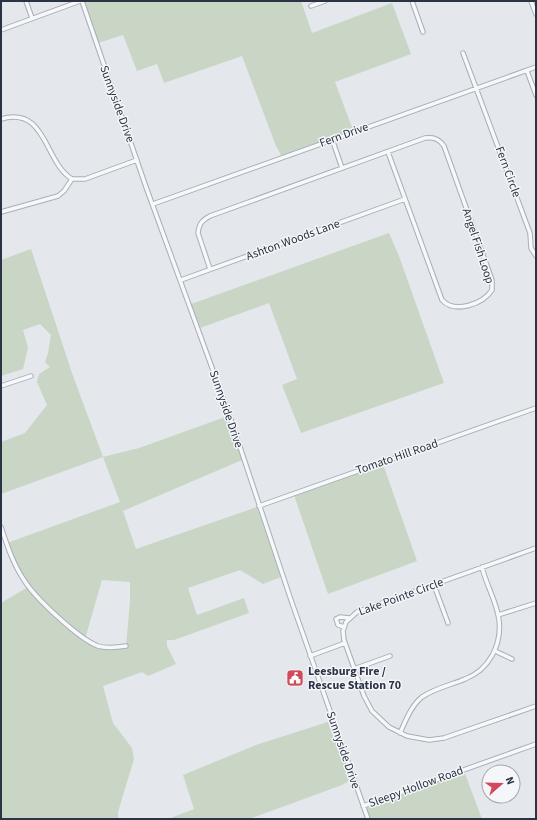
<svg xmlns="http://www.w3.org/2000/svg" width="537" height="820" font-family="'Source Sans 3',sans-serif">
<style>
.green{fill:#c9d6c5;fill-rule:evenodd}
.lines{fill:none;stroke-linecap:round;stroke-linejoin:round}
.minor-casing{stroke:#a9aeb7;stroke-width:5.5}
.minor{stroke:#f7f8fa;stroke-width:3.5}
.labels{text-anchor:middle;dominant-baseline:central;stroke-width:3;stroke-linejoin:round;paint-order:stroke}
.street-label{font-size:12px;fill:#2b3445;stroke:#f4f6f9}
.poi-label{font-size:12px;font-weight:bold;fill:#2b3445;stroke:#f4f6f9;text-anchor:start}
</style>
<rect width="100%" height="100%" fill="#e4e7ec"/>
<!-- green -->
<path class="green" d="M 84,1 L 301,1 L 312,33 L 392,3 L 411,54 L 335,82 L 353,130 L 282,157 L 276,146 L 242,56 L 164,83 L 157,64 L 137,71 L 123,35 L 98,43 Z
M 389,233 L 399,256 L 444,383 L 301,433 L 282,385 L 297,379 L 269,303 L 200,328 L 191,304 Z
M 31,249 L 72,373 L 103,457 L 139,448 L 228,416 L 228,418 L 242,460 L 123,511 L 136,549 L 257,507 L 281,577 L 263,584 L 240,570 L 188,588 L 197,615 L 244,598 L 249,613 L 174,640 L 167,640 L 167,646 L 176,664 L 148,676 L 142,672 L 103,686 L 113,723 L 132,748 L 134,759 L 118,812 L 118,819 L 1,819 L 1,603 L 28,587 L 22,577 L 7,543 L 120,502 L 103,457 L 1,494 L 1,442 L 25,433 L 47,405 L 37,382 L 39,374 L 50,367 L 45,362 L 48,353 L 51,335 L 40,324 L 23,330 L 28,348 L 23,369 L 1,376 L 1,260 ZM 102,580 L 130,582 L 130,601 L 126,646 L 99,646 L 85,639 Z
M 383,464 L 417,561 L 328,594 L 294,495 Z
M 331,721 L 351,780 L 342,785 L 249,819 L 168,819 L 194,809 L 183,775 L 256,745 Z
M 464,771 L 482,819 L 370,819 L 366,807 Z"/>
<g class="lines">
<!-- minor casing -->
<g class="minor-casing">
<path id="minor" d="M 26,1 L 32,18
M 82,1 L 146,187 L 230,417 L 291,600 L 368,819
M 412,1 L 423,32
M 531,1 L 536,14
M 311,6 L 325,1
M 1,30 L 80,1
M 463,53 L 530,233 L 531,248 L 536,256
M 527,71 L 536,95
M 1,119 C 47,106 44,162 72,179 L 85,179 L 137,160
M 332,139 L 342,168
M 153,204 L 536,67
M 1,212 L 58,196 L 64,191 L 72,179
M 210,269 L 198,233 C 199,224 202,220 210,216 L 425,138 C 434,137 439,139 444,146 L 492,280 L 492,290 C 483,304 455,314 442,300 L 388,152
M 181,280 L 405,199
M 1,386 L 31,376
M 259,506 L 536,408
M 1,527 C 7,545 13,564 24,580 C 35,598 79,639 98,646 C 107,649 117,647 126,646
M 536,548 L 357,612 L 346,622 L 343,631 L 344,640 L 364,696 L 372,711 L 389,727 L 407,736 L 429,740 L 444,738 L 536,706
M 434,585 L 448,623
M 498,615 L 536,603
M 344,627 L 338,625 L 336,619 L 340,617 L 349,618
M 495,651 L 512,659
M 310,656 L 345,643
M 354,669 L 390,656
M 400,733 C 406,720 411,706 422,697 C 435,688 451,685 465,679 C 489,670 502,645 499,620 C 497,602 486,585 482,567
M 363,806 L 536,744"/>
</g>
<!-- minor -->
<use href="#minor" class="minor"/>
</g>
<!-- icons -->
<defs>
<g id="civic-square" transform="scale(0.9)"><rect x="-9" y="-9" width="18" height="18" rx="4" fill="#d1495b" stroke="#f4f6f9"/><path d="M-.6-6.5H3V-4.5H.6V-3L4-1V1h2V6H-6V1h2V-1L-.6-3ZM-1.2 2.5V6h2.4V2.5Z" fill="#fff"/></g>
</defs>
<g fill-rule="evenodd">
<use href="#civic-square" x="295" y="678"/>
</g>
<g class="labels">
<!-- street labels -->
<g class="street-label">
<text transform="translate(117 104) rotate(70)">Sunnyside Drive</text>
<text transform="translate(344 135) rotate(-20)">Fern Drive</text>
<text transform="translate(508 172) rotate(70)">Fern Circle</text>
<text transform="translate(293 240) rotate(-20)">Ashton Woods Lane</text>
<text transform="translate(478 246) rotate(72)">Angel Fish Loop</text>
<text transform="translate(226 409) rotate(71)">Sunnyside Drive</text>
<text transform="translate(397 457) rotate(-19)">Tomato Hill Road</text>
<text transform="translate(401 597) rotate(-20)">Lake Pointe Circle</text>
<text transform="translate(343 750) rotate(71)">Sunnyside Drive</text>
<text transform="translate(416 787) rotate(-20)">Sleepy Hollow Road</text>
</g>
<!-- poi labels -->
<g class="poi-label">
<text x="308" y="671">Leesburg Fire /<tspan x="308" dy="14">Rescue Station 70</tspan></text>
</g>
</g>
<!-- border -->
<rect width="537" height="820" fill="none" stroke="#2b3445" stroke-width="4"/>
<!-- north arrow -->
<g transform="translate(501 784) rotate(70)"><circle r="19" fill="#f4f6f9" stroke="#a4a8b1"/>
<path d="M0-3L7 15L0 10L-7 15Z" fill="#d1495b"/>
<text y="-6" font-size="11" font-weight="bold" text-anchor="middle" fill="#2b3445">N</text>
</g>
</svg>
